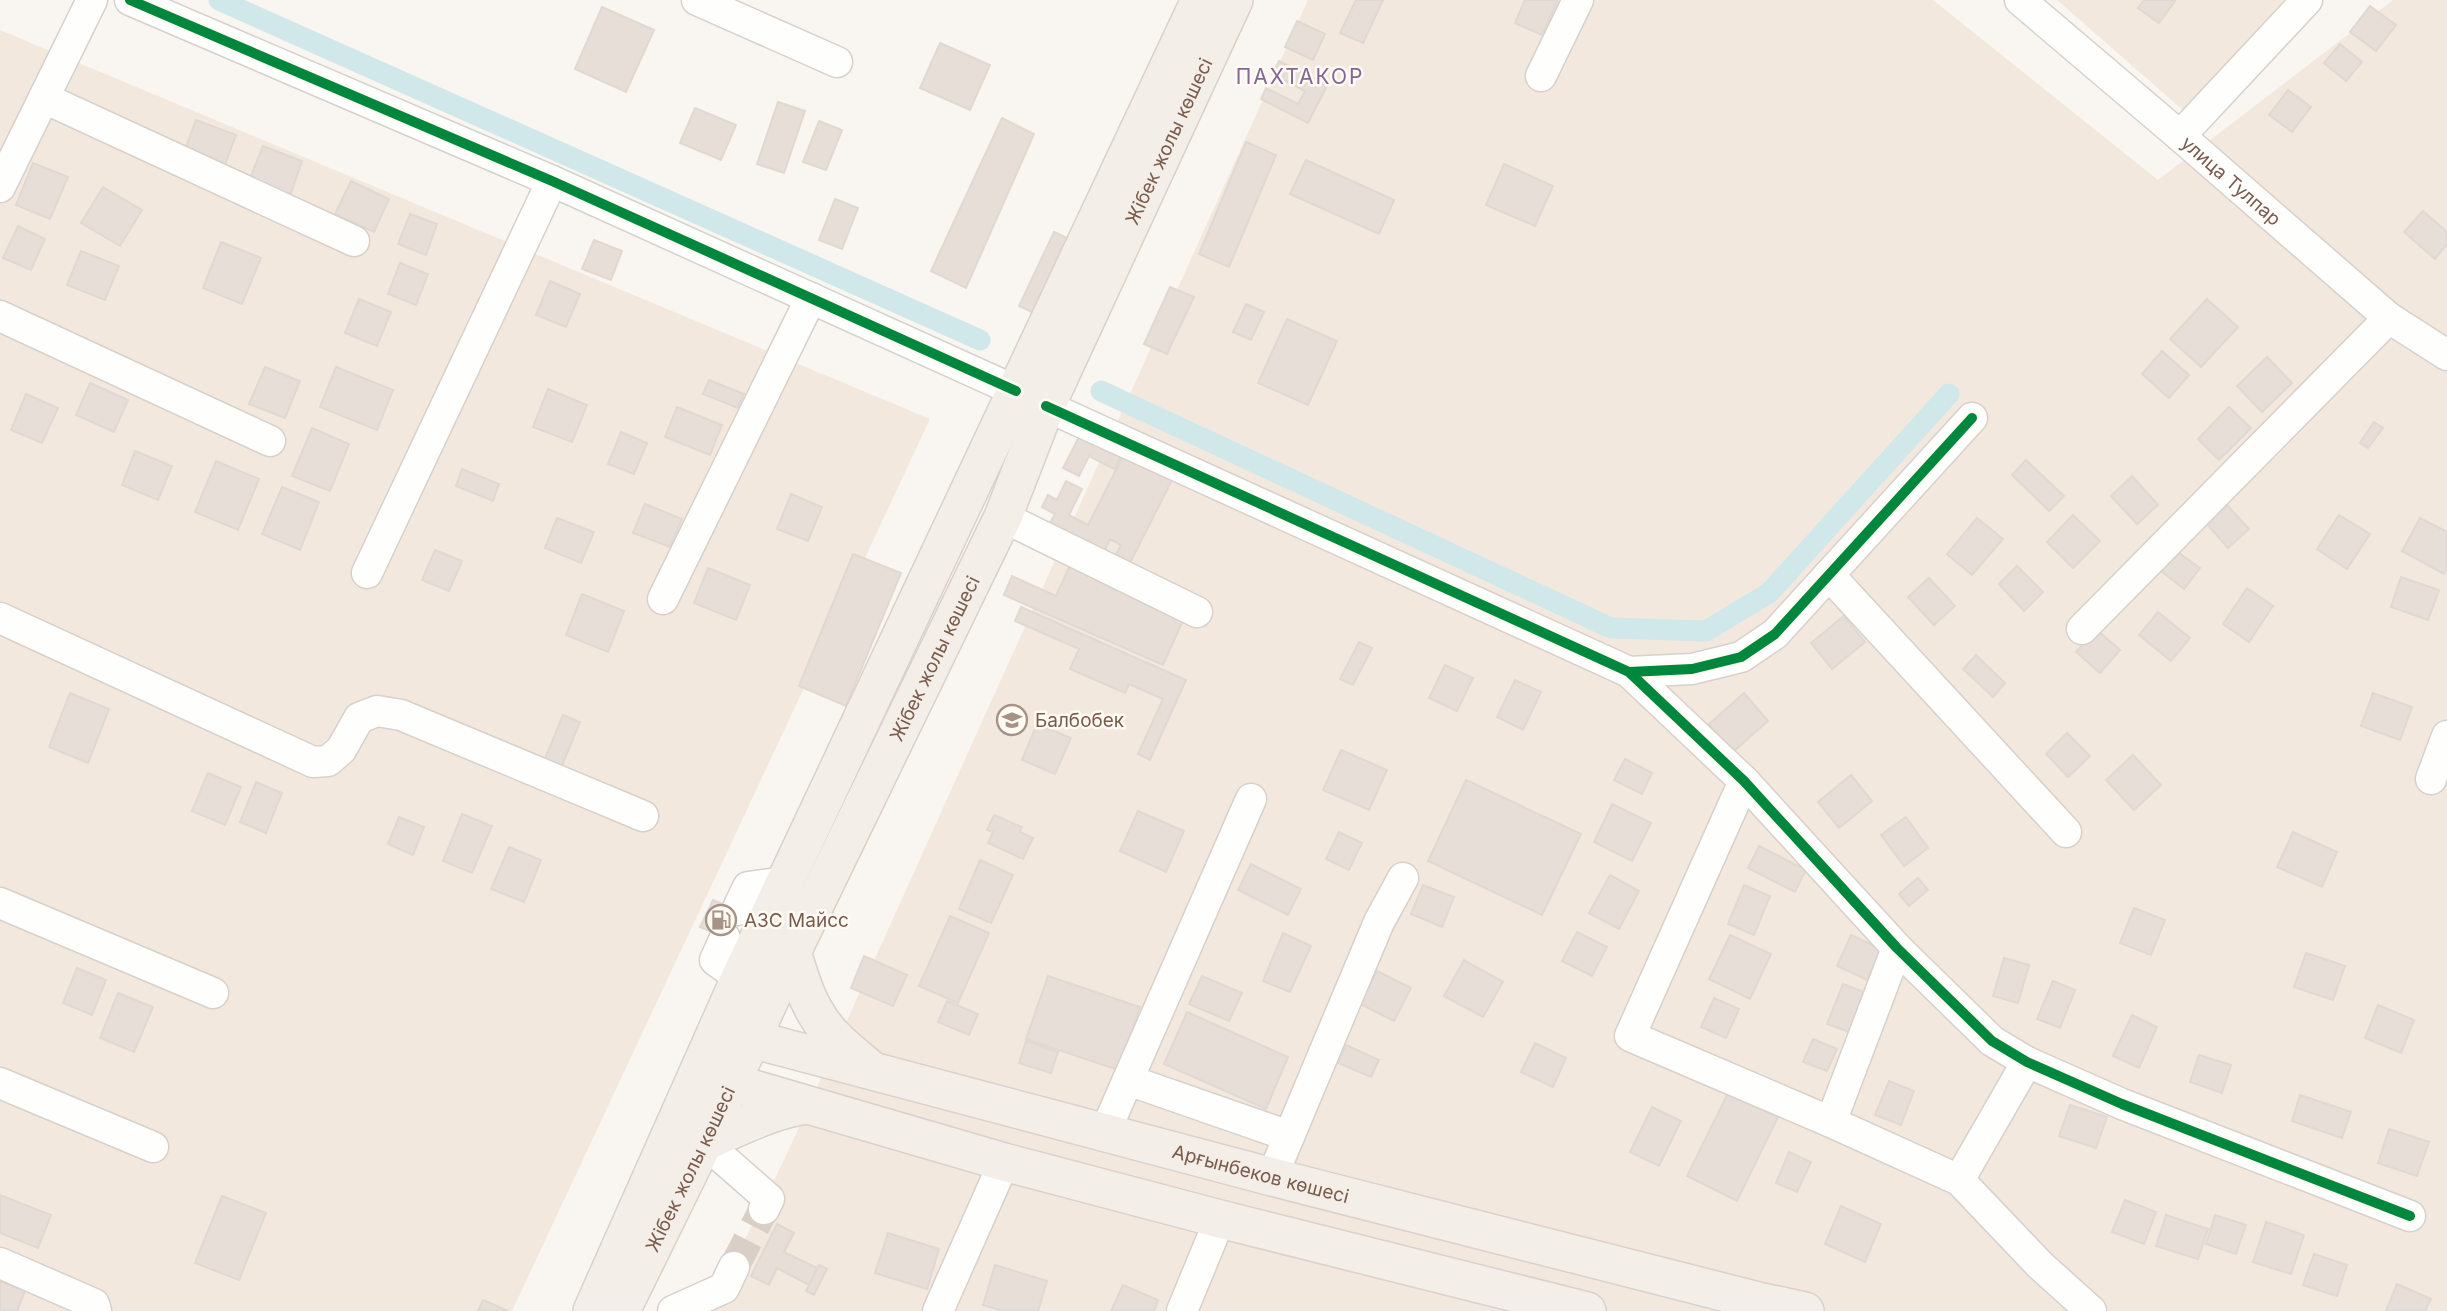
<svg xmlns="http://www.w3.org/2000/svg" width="2447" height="1311" font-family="Inter,sans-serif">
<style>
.residential{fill:#f2e8de}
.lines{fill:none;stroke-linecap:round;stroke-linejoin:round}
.canal{stroke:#d0e8ea;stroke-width:21}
.building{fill:#e6ded7;stroke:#e2d8d2;stroke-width:2}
.minor-tunnel{stroke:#d9cfc7;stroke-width:30;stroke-dasharray:30 15;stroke-linecap:butt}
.minor-casing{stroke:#d7d1cb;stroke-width:33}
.major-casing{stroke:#dad1cc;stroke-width:40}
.minor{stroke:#fefefd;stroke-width:30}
.major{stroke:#f3eee8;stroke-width:37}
.cycleway-casing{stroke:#fffaf3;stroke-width:15}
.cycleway{stroke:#00873e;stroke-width:10}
.labels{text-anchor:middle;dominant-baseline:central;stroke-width:5;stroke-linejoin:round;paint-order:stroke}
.street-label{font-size:19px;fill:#7a5c4d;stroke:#fffaf3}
.poi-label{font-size:19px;fill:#7a5c4d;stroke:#fffaf3;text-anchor:start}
.neighbourhood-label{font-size:21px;letter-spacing:2px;fill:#846695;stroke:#fffaf3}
</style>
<rect width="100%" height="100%" fill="#f9f5f0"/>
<!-- residential -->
<path class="residential" d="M 1308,0 L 1933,0 L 2158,180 L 2393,0 L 2447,0 L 2447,1311 L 710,1311 L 784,1160 Z
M 2057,0 L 2284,0 L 2184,111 Z
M 0,30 L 930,419 L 512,1311 L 0,1311 Z"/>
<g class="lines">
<!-- canal -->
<path class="canal" d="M 219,0 L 980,340
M 1101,391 L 1611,628 L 1706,631 L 1769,593 L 1949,394"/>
</g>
<!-- building -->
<path class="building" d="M 1356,0 L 1383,0 L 1363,43 L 1340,33 Z
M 1525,0 L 1558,0 L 1542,35 L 1515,23 Z
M 2144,0 L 2175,0 L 2175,1 L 2159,23 L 2138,8 Z
M 2370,6 L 2396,25 L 2376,51 L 2350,32 Z
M 602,7 L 654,30 L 626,92 L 575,69 Z
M 1297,21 L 1325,34 L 1313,60 L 1285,47 Z
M 940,43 L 990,65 L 970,110 L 920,88 Z
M 2340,44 L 2362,62 L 2346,81 L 2324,63 Z
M 1279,61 L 1327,86 L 1308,123 L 1261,99 L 1266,88 L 1298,104 L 1305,91 L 1272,74 Z
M 2288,90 L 2311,107 L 2292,132 L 2269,115 Z
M 778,102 L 805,111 L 784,173 L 757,164 Z
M 695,108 L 736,125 L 721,160 L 680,143 Z
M 1002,118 L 1034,134 L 966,288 L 931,271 Z
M 196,120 L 236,135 L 223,170 L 183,155 Z
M 819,121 L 842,130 L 826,170 L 803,162 Z
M 1246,142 L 1276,155 L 1229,267 L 1199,254 Z
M 263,146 L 302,161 L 290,196 L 249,181 Z
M 1306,160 L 1394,200 L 1379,234 L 1290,194 Z
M 33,163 L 68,177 L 50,219 L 16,205 Z
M 1504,164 L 1553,186 L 1535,226 L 1486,205 Z
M 351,181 L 389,199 L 374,232 L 335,214 Z
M 103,187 L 142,210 L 120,246 L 81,223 Z
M 835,199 L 858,208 L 842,249 L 819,240 Z
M 2423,211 L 2447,232 L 2447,244 L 2435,259 L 2404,232 Z
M 410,214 L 437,224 L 426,255 L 398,244 Z
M 18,226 L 45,239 L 31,270 L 3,258 Z
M 1054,232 L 1075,242 L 1040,316 L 1019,306 Z
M 594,240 L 622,251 L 611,280 L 582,269 Z
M 221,242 L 261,258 L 242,304 L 203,288 Z
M 81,251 L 119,266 L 105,300 L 67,285 Z
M 400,263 L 428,274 L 416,305 L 388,294 Z
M 550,281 L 580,294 L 566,327 L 536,315 Z
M 1170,287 L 1194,297 L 1167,354 L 1144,344 Z
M 359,299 L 391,312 L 377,346 L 345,333 Z
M 2207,299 L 2238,327 L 2201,367 L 2170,339 Z
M 1246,304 L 1264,312 L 1251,340 L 1233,332 Z
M 1287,319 L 1337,341 L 1308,405 L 1258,383 Z
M 2162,351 L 2189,375 L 2169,398 L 2142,374 Z
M 2267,357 L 2292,383 L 2262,412 L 2237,386 Z
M 265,367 L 300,381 L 285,418 L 249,404 Z
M 336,367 L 393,390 L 377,430 L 320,407 Z
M 709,380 L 744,394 L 738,408 L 703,394 Z
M 90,383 L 128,400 L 114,432 L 76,415 Z
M 548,389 L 587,405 L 572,442 L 533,427 Z
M 26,394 L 58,408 L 42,443 L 11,430 Z
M 677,407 L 722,425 L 710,455 L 665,437 Z
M 2229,407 L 2251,428 L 2219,460 L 2198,439 Z
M 2374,422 L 2383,428 L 2368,448 L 2360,443 Z
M 312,428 L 349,444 L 330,491 L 292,476 Z
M 621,432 L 647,443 L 634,474 L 608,464 Z
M 1080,435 L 1121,456 L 1114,469 L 1089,456 L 1079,476 L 1063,468 Z
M 135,451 L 172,466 L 158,500 L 122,485 Z
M 1124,454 L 1173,478 L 1128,567 L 1113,560 L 1121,545 L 1110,539 L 1104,552 L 1049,525 L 1055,514 L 1042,507 L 1048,495 L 1057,500 L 1066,481 L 1082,489 L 1069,515 L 1088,525 Z
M 2026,460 L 2064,496 L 2049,511 L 2012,475 Z
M 216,461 L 259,479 L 238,530 L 195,512 Z
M 462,469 L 499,484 L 493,501 L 456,486 Z
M 2132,476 L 2158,505 L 2137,524 L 2111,496 Z
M 282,487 L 319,502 L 300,550 L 262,534 Z
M 791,494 L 822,507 L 808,541 L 777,529 Z
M 645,504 L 682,519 L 670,547 L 633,533 Z
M 2227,505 L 2249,529 L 2228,548 L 2207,524 Z
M 2073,515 L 2100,541 L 2073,568 L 2047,542 Z
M 2339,515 L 2370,534 L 2347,569 L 2317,549 Z
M 557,518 L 594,532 L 581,563 L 545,548 Z
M 1977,518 L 2003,539 L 1972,575 L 1947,554 Z
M 2420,518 L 2447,532 L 2447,569 L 2444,574 L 2402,551 Z
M 435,550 L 462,561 L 449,591 L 422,580 Z
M 2176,551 L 2200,568 L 2184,589 L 2161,571 Z
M 853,554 L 901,573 L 846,706 L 799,686 Z
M 1070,565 L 1185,616 L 1163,665 L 1004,595 L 1012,576 L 1056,596 Z
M 2017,566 L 2043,592 L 2024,611 L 1999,584 Z
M 708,568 L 750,585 L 736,620 L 694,603 Z
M 2401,577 L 2439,590 L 2428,620 L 2391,607 Z
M 1929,578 L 1955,606 L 1934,625 L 1908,597 Z
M 2247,588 L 2273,606 L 2249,642 L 2223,624 Z
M 582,594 L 624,611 L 608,652 L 566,635 Z
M 1021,607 L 1186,680 L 1150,760 L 1138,754 L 1163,699 L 1129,684 L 1125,693 L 1070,669 L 1079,649 L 1015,621 Z
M 2158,612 L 2190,638 L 2171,661 L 2139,635 Z
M 1844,616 L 1865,642 L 1832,669 L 1811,643 Z
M 2096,629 L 2120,650 L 2100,673 L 2076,652 Z
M 1359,642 L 1372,648 L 1353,685 L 1340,679 Z
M 1976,655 L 2005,683 L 1993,697 L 1963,669 Z
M 1445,665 L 1473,678 L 1457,711 L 1429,698 Z
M 1515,680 L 1541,692 L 1523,730 L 1497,717 Z
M 70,693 L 109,709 L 88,763 L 49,747 Z
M 1744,693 L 1768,721 L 1733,752 L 1709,724 Z
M 2373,693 L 2412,707 L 2400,740 L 2361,726 Z
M 563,715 L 580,722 L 561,768 L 544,761 Z
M 1037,724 L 1071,738 L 1055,774 L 1022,760 Z
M 2067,733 L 2090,756 L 2068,777 L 2046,754 Z
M 1341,750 L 1387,770 L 1369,810 L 1323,790 Z
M 2133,755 L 2161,785 L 2134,810 L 2106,780 Z
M 1625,759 L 1652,773 L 1642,794 L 1614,780 Z
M 208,773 L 241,787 L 225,825 L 192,811 Z
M 1851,775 L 1872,801 L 1839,828 L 1818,802 Z
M 1466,780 L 1581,834 L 1542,915 L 1428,861 Z
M 256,782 L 282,793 L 266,833 L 240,822 Z
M 1612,804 L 1651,823 L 1632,861 L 1594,842 Z
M 1138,811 L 1184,831 L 1166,872 L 1120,851 Z
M 462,814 L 492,826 L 472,873 L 443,861 Z
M 994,815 L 1022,827 L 1020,832 L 1033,838 L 1023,859 L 988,843 L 993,832 L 987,830 Z
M 399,817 L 424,827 L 413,855 L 388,844 Z
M 1906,817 L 1928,848 L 1904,866 L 1881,835 Z
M 1339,832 L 1362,843 L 1349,870 L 1326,859 Z
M 2293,832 L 2337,852 L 2322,887 L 2277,867 Z
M 1759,846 L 1806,870 L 1795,892 L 1748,868 Z
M 509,847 L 541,860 L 524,902 L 491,889 Z
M 980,860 L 1013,875 L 991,923 L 959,909 Z
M 1251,864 L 1301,889 L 1288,915 L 1238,890 Z
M 1610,875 L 1639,891 L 1619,929 L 1589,913 Z
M 1918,878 L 1928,890 L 1909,906 L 1899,894 Z
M 1423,885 L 1454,897 L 1442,927 L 1411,914 Z
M 1744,885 L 1770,896 L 1754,935 L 1728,924 Z
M 713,900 L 740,912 L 728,939 L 700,927 Z
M 2134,908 L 2165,920 L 2151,955 L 2120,943 Z
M 950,916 L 989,933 L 958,1003 L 919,986 Z
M 1577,932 L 1607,947 L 1592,976 L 1562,961 Z
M 1283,933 L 1311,946 L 1290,992 L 1263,981 Z
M 1730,935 L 1771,954 L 1750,999 L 1709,979 Z
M 1851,935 L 1881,949 L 1867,980 L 1837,966 Z
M 2306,953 L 2345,966 L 2333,1000 L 2294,987 Z
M 864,956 L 907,975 L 893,1006 L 851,988 Z
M 2004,958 L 2029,965 L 2018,1003 L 1993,996 Z
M 1464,960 L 1503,982 L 1483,1017 L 1444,996 Z
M 77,968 L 106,980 L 92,1015 L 63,1003 Z
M 1377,971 L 1411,988 L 1394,1021 L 1360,1004 Z
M 1048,976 L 1140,1007 L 1118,1070 L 1026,1039 Z
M 1202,976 L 1242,993 L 1229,1021 L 1189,1004 Z
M 2053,981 L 2075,990 L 2060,1028 L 2037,1019 Z
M 1843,984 L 1864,992 L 1849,1032 L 1827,1024 Z
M 118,993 L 153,1007 L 134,1052 L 100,1038 Z
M 1714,998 L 1739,1009 L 1726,1038 L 1701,1027 Z
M 947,1001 L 978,1014 L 969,1035 L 938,1022 Z
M 2378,1005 L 2414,1020 L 2401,1053 L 2365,1038 Z
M 1187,1012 L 1288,1057 L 1266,1109 L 1164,1064 Z
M 2132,1015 L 2157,1027 L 2139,1068 L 2113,1056 Z
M 1813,1039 L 1837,1049 L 1827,1071 L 1803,1062 Z
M 1026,1041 L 1058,1052 L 1051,1073 L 1019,1063 Z
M 1535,1043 L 1566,1058 L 1553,1087 L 1521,1072 Z
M 1346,1045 L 1379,1060 L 1371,1077 L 1338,1063 Z
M 2199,1055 L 2231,1065 L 2222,1093 L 2190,1082 Z
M 1889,1081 L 1914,1091 L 1901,1125 L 1875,1115 Z
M 1729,1091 L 1779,1115 L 1737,1201 L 1687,1176 Z
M 2300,1095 L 2351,1112 L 2342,1138 L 2292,1121 Z
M 2070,1105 L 2107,1117 L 2096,1148 L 2059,1136 Z
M 1652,1107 L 1681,1121 L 1659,1166 L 1630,1152 Z
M 2389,1129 L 2429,1142 L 2417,1176 L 2378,1163 Z
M 1789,1152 L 1811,1162 L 1797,1192 L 1776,1183 Z
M 0,1195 L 51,1215 L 38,1248 L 0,1233 Z
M 222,1196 L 266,1213 L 239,1280 L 195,1263 Z
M 2125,1200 L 2156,1212 L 2144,1244 L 2112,1232 Z
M 1841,1206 L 1881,1224 L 1865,1262 L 1825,1244 Z
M 2166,1215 L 2208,1229 L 2198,1259 L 2156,1246 Z
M 2215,1215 L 2246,1225 L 2236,1254 L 2206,1244 Z
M 2266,1222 L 2304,1235 L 2291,1274 L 2253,1262 Z
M 777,1224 L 794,1233 L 784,1252 L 817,1268 L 809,1285 L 777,1268 L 769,1285 L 751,1276 Z
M 888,1233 L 939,1249 L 927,1289 L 875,1273 Z
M 2314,1254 L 2347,1265 L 2337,1296 L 2303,1285 Z
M 819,1265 L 827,1269 L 814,1295 L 806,1291 Z
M 995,1265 L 1047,1281 L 1038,1311 L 1003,1311 L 983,1305 Z
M 0,1281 L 25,1291 L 17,1311 L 0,1311 Z
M 2397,1284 L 2431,1299 L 2425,1311 L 2386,1311 Z
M 1123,1285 L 1158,1300 L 1154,1311 L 1111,1311 Z
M 483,1300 L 508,1311 L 478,1311 Z"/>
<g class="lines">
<!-- minor-tunnel -->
<path class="minor-tunnel" d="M 734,1267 L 764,1209"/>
<!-- minor casing -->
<g class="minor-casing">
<g id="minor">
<path d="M 130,0 L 552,181 L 1016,391"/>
<path d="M 697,0 L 837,62"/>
<path id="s1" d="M 2020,0 L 2180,136 L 2389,318 L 2447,355"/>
<path d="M 1541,76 L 1578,0"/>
<path d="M 44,98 L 354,241"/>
<path d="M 2180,136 L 2307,0"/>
<path d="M 0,187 L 92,0"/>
<path d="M 0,316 L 270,441"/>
<path d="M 1046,406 L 1629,672 L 1692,669 L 1741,657 L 1775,634 L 1972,418"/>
<path d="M 1003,517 L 1197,612"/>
<path d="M 367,573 L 552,181"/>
<path d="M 1829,575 L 2066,832"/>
<path d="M 663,599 L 811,298"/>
<path d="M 0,618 L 313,762 L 328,761 L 341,750 L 359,718 L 377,711 L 401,715 L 643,816"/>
<path d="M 2082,629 L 2389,318"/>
<path d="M 1629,672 L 1744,781 L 1897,948 L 1992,1041 L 2027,1062 L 2122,1104 L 2410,1216"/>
<path d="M 2431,779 L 2447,736"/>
<path d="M 1744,781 L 1630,1036 L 1831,1122 L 1959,1180 L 2040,1265 L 2091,1311"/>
<path d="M 0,903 L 213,993"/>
<path d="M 737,910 L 748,887 L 785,882"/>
<path d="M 725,938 L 715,960 L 740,978"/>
<path d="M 1128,1080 L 1289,1136"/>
<path d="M 0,1083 L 153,1147"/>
<path d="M 1831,1122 L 1897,948"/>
<path d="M 1105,1132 L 1251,799"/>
<path d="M 704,1142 L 769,1199 L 764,1209"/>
<path d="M 1272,1177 L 1379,922 L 1403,878"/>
<path d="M 1959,1180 L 2027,1062"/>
<path d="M 0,1263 L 94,1304 L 96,1311"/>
<path d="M 673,1311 L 724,1288 L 734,1267"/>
<path d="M 938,1311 L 1004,1162"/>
<path d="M 1182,1311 L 1220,1219"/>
</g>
</g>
<!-- major casing -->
<g class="major-casing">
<g id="major">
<path d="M 792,952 C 799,974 805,996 817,1015 C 829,1036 850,1052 868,1067"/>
<path id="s2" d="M 729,1033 L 1272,1177 L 1758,1301 L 1805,1311"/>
<path d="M 709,1076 L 1004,1162 L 1220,1219 L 1587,1311"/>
<path d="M 704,1142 C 738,1128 771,1110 807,1105"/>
<path d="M 592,1311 L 740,978 L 1200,0"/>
<path id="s3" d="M 621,1311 L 704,1142 L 792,952 L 1003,517 L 1046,406 L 1234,0"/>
</g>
</g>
<!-- minor -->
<use href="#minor" class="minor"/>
<!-- major -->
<use href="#major" class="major"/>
<!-- cycleway casing -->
<g class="cycleway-casing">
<path id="cycleway" d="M 130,0 L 552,181 L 1016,391
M 1046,406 L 1629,672 L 1692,669 L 1741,657 L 1775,634 L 1972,418
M 1629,672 L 1744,781 L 1897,948 L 1992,1041 L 2027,1062 L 2122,1104 L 2410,1216"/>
</g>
<!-- cycleway -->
<use href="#cycleway" class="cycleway"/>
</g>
<!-- icons -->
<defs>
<g id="school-ring" transform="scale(1.575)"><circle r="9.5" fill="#fffaf3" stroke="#a69286" stroke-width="1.5"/><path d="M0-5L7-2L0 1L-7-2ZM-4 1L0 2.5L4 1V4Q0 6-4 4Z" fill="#a69286"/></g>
<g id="fuel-ring" transform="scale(1.575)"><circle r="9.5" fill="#fffaf3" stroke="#a69286" stroke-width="1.5"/><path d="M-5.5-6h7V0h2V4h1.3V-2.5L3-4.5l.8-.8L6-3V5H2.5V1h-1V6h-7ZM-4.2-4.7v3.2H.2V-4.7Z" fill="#a69286"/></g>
</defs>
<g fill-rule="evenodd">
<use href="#school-ring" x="1012" y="720"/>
<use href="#fuel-ring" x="721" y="920"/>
</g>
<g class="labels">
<!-- street labels -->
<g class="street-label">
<text stroke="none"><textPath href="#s3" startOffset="1292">Жібек жолы көшесі</textPath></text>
<text stroke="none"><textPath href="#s1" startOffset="278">улица Тулпар</textPath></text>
<text stroke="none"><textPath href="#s3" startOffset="724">Жібек жолы көшесі</textPath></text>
<text stroke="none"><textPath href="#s3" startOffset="158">Жібек жолы көшесі</textPath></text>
<text stroke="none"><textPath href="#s2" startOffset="550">Арғынбеков көшесі</textPath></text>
</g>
<!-- poi labels -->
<g class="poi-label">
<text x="1035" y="720">Балбобек</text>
<text x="744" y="920">АЗС Майсс</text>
</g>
<!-- neighbourhood labels -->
<g class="neighbourhood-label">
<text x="1300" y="76">ПАХТАКОР</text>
</g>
</g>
</svg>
